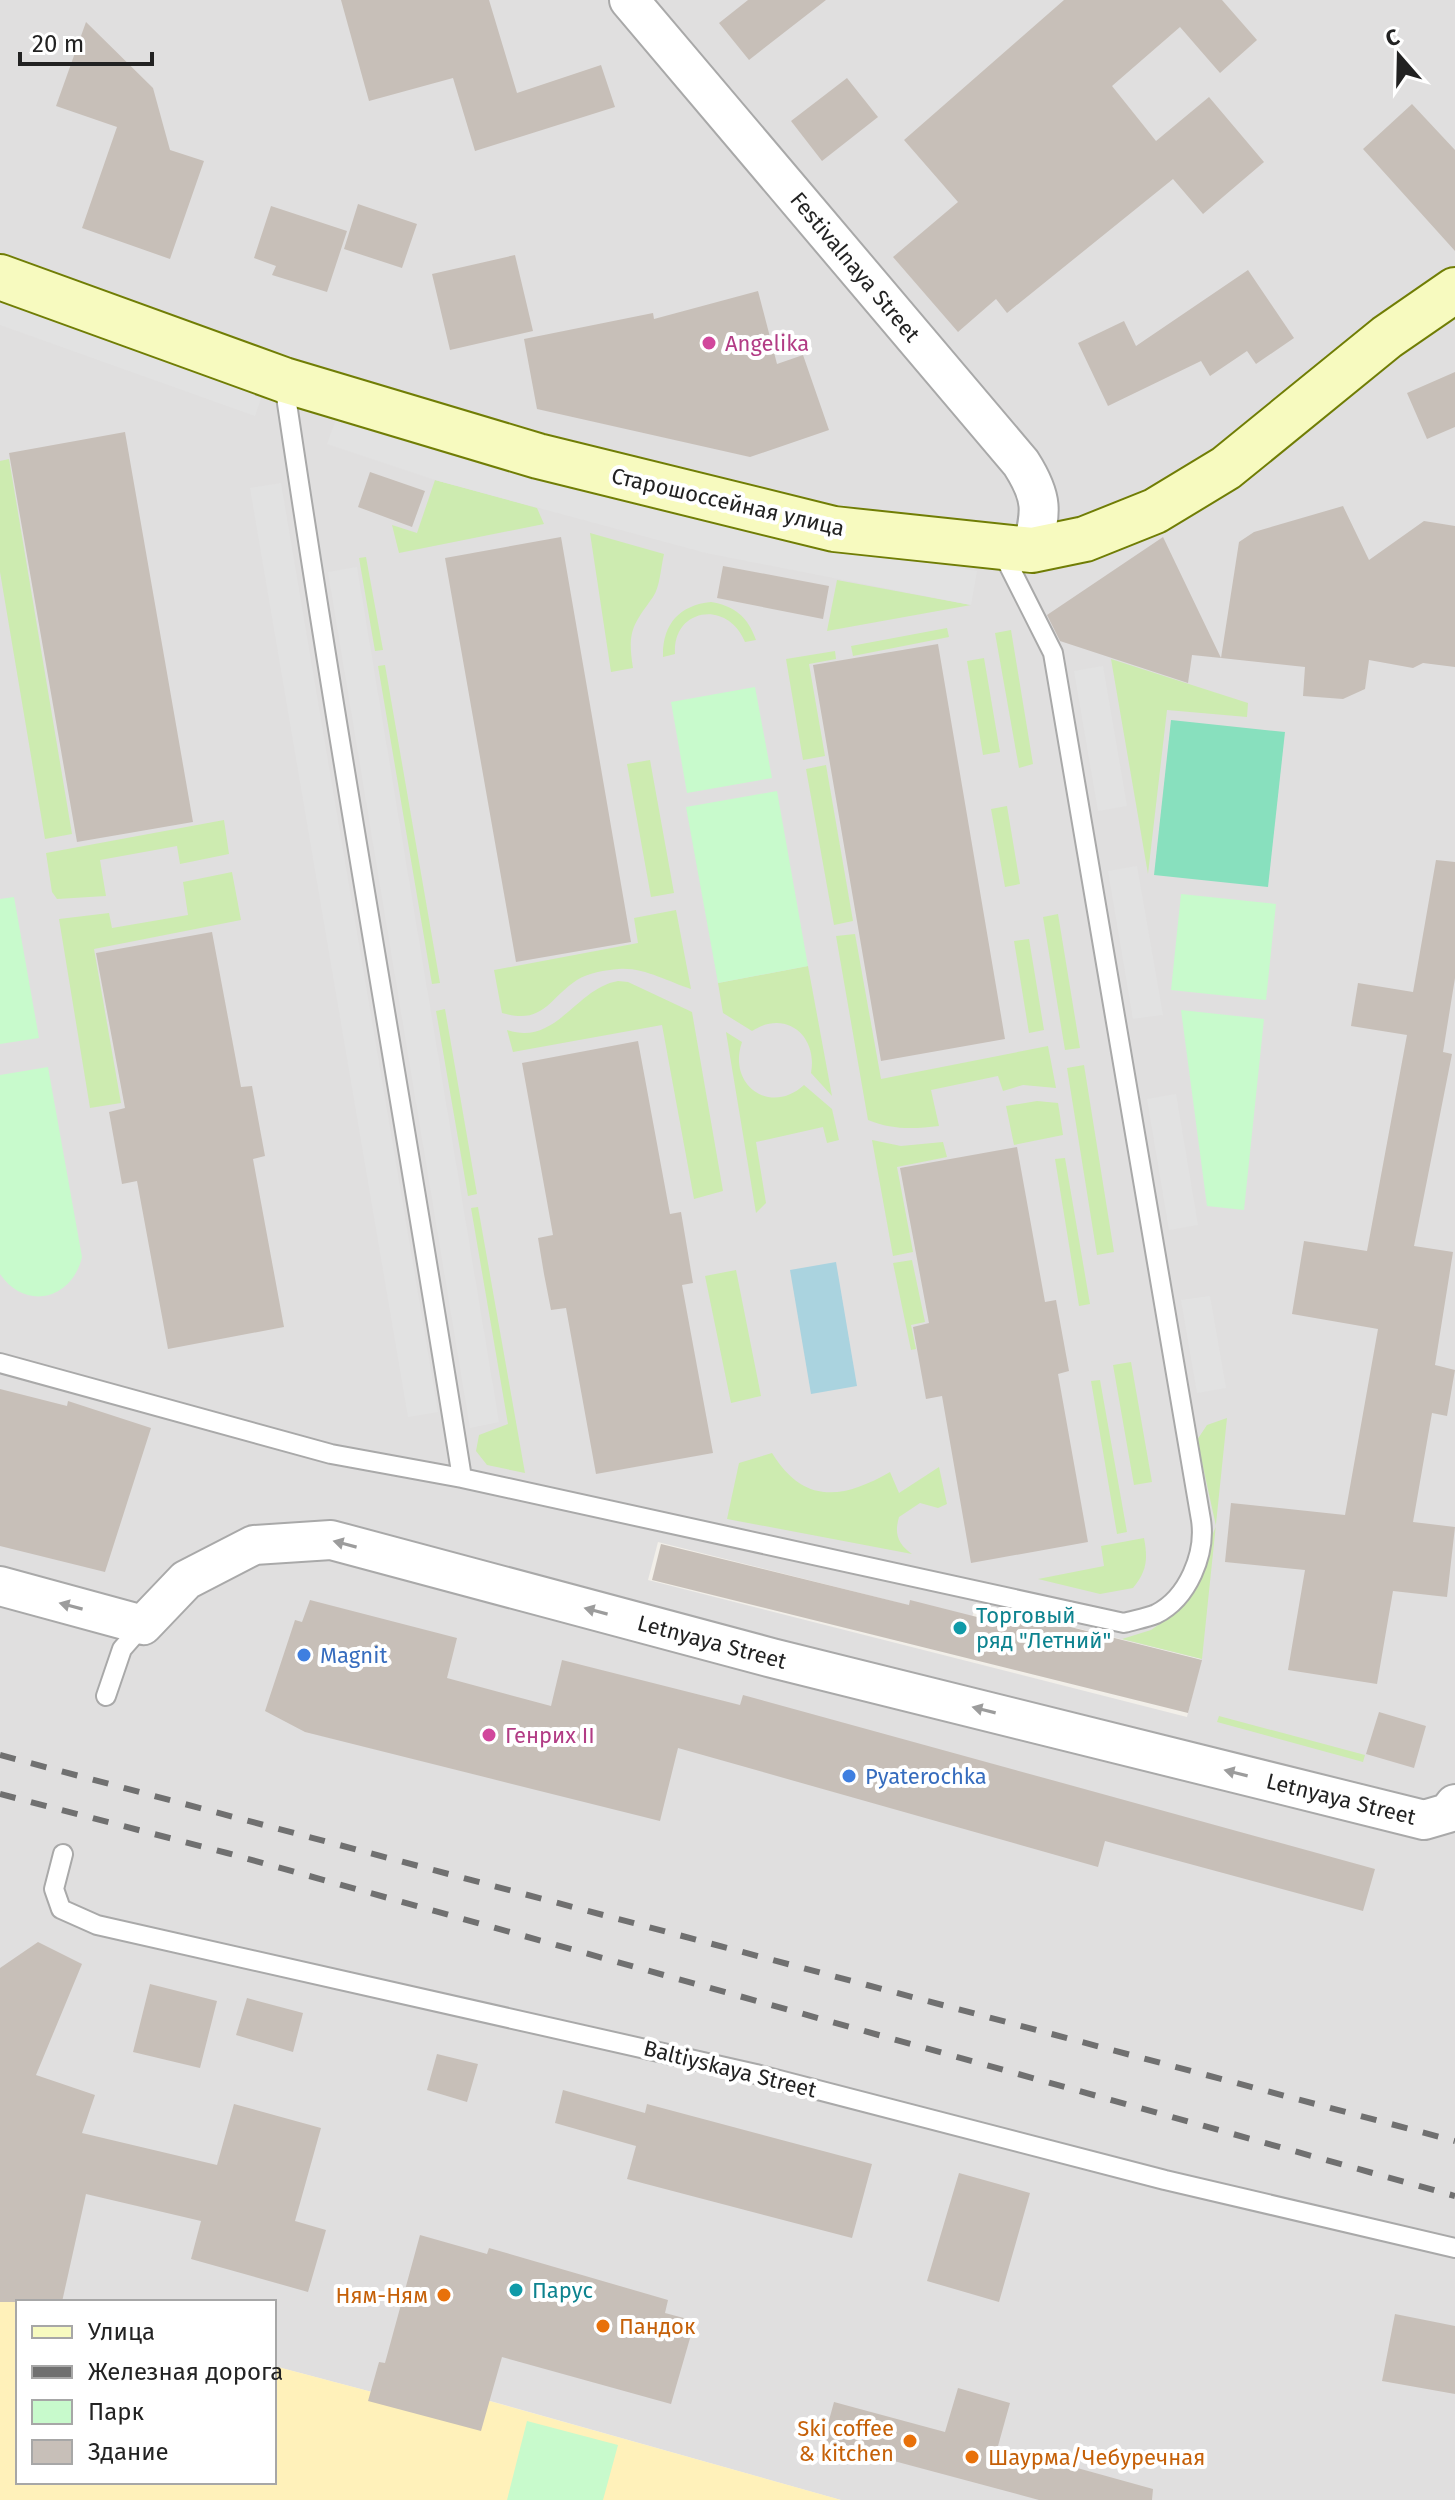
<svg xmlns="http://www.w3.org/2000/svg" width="1455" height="2500" font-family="'Fira Sans',sans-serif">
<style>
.residential{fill:#e0dfdf;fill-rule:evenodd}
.grass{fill:#cdebb0}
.sand{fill:#fff1ba}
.park{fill:#c8facc}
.pitch{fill:#88e0be}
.parking{fill:#e2e2e2}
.water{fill:#aad3df}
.building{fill:#c7bfb8}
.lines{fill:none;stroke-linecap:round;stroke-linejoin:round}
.lane-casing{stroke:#a9a9a9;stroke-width:22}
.street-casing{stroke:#a9a9a9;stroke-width:42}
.secondary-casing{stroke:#707d05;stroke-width:48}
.lane{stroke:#fff;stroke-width:18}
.street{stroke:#fff;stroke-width:38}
.secondary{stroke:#f7fabf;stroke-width:44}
.rail{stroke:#707070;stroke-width:6;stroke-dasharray:16 16;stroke-linecap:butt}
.oneway{fill:#9c9c9c}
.hotel-dot{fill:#d1479c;stroke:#fff;stroke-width:3}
.culture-dot{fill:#0f9aa8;stroke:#fff;stroke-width:3}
.shop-dot{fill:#3f7fe0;stroke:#fff;stroke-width:3}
.food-dot{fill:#e8710a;stroke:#fff;stroke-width:3}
.labels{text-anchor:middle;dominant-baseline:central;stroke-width:8;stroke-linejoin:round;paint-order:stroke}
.street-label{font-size:22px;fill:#222;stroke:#fff}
.hotel-label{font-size:22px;fill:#b23c85;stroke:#fff;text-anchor:start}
.culture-label{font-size:22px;fill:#0d838f;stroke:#fff;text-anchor:start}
.shop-label{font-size:22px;fill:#366cbe;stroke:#fff;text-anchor:start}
.food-label{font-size:22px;fill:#c56008;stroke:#fff;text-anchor:end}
</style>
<rect width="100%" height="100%" fill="#f2efe9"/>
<!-- residential -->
<path class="residential" d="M 0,0 L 1455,0 L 1455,2500 L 841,2500 L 476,2397 L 470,2418 L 274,2366 L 274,2302 L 57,2302 L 0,2282 ZM 658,1542 L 971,1621 L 976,1603 L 1201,1659 L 1187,1717 L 648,1580 Z"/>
<!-- grass -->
<path class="grass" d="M 9,459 L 72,834 L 45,839 L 0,572 L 0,461 Z
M 435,480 L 537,508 L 544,524 L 399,553 L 392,525 L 417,533 Z
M 590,533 L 664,554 C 661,566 660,587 653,597 C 633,625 627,631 633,668 L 611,672 Z
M 366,557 L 383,650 L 375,651 L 359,558 Z
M 837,580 L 971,605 L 827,631 Z
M 711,602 C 735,606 748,617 756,640 L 745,642 C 728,599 672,608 675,654 L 663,657 C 662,625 679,605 711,602 Z
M 947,628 L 949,637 L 853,656 L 851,646 Z
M 1011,630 L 1033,764 L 1019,768 L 995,633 Z
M 835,651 L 836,659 L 809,664 L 825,756 L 803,760 L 786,659 Z
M 984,658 L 1000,752 L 983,755 L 967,661 Z
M 1111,659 L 1248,703 L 1247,717 L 1167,710 L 1148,874 Z
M 385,665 L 440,983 L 432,984 L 378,666 Z
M 650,760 L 674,893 L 651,897 L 627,764 Z
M 826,765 L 853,921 L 834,925 L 806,769 Z
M 1007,806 L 1020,884 L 1005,887 L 991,809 Z
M 224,820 L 229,854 L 180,864 L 177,846 L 100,860 L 106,896 L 57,899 L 52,892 L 46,853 Z
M 232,872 L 241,920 L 94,949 L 121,1103 L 90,1108 L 59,919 L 109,913 L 112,928 L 188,915 L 183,882 Z
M 676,910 L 691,989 C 669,982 643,967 619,969 C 605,970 588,973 577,980 C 548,999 544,1025 502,1013 L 494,970 L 638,943 L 634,918 Z
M 1058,914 L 1080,1048 L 1065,1050 L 1043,917 Z
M 855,934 L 881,1079 L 1048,1046 L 1056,1088 L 1023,1085 L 1003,1091 L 998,1076 L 931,1090 L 939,1126 C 914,1129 892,1130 868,1120 L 836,936 Z
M 1029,939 L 1044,1030 L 1029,1033 L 1014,941 Z
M 808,966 L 832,1096 L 811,1073 C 818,1036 786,1009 752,1031 L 723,1013 L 718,983 Z
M 618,981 L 628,982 L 692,1012 L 723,1191 L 694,1199 L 662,1025 L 513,1052 L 507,1030 C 556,1047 576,988 618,981 Z
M 445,1009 L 477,1194 L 468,1196 L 436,1011 Z
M 726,1032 L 742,1042 C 727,1085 770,1116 804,1085 L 832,1109 L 839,1140 L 827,1143 L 823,1127 L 756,1142 L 766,1203 L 756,1213 Z
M 1084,1065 L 1114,1252 L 1097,1255 L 1067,1068 Z
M 1037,1101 L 1058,1103 L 1063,1135 L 1014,1145 L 1006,1106 Z
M 872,1140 L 901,1146 L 943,1142 L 947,1157 L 897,1167 L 913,1252 L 893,1256 Z
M 1065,1158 L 1090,1304 L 1079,1306 L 1055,1159 Z
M 478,1207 L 525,1473 L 487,1465 L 476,1451 L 479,1435 L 508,1424 L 471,1208 Z
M 912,1260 L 925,1322 L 911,1325 L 916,1349 L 911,1350 L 893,1263 Z
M 736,1270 L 761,1396 L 731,1403 L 705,1276 Z
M 1131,1362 L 1152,1482 L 1134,1485 L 1113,1365 Z
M 1100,1380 L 1127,1532 L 1117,1534 L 1091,1381 Z
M 1227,1418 L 1202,1659 L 1122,1639 L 1151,1630 L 1177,1612 L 1185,1602 L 1216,1526 L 1197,1440 L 1207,1425 Z
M 772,1453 C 804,1505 843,1499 890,1472 L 899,1493 L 939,1467 L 947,1504 L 938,1508 L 920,1503 L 899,1517 C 894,1534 898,1544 912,1554 L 727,1519 L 739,1463 Z
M 1144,1538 C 1148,1559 1147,1571 1133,1588 L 1100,1594 L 1038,1579 L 1104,1566 L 1101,1546 Z
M 1219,1716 L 1365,1755 L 1363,1762 L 1217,1722 Z"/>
<!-- sand -->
<path class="sand" d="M 0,2282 L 18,2302 L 18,2482 L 274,2482 L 274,2366 L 470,2418 L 475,2397 L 841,2500 L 0,2500 Z"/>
<!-- park -->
<path class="park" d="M 755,687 L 772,778 L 687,793 L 671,702 Z
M 777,791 L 808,966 L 718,983 L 686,807 Z
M 1181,894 L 1276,904 L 1266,1000 L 1171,990 Z
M 14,897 L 39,1038 L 0,1044 L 0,899 Z
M 1181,1010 L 1264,1019 L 1244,1210 L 1207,1206 Z
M 48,1067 L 82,1257 C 72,1300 25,1311 0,1274 L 0,1075 Z
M 527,2421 L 618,2445 L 603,2500 L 507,2500 Z"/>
<!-- pitch -->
<path class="pitch" d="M 1171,720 L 1285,732 L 1268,887 L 1154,875 Z"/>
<!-- parking -->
<path class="parking" d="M 0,292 L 265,387 L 255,416 L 0,325 Z
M 338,414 L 844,549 L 977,571 L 971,605 L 706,553 L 435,480 L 327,444 Z
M 281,483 L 438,1412 L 408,1417 L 250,488 Z
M 357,567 L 499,1422 L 470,1428 L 328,572 Z
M 1103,666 L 1127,806 L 1098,811 L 1074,671 Z
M 1137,866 L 1163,1015 L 1133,1019 L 1108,871 Z
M 1176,1094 L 1198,1225 L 1169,1230 L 1147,1099 Z
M 1210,1296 L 1226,1388 L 1197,1393 L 1181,1300 Z"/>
<!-- water -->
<path class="water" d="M 836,1262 L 857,1386 L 811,1394 L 790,1270 Z"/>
<!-- building -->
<path class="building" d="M 341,0 L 489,0 L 517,93 L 601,65 L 615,107 L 475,151 L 453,78 L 369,101 Z
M 748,0 L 826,0 L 749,60 L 719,23 Z
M 1064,0 L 1222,0 L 1257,40 L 1220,73 L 1180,27 L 1112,86 L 1156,141 L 1209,97 L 1264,162 L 1203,214 L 1173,179 L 1007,313 L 996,299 L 958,332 L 893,257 L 958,202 L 904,140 Z
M 86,22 L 153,88 L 170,150 L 204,161 L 170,259 L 82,228 L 117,127 L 56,106 Z
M 847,78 L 878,117 L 822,161 L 791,121 Z
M 1412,104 L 1455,150 L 1455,251 L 1363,149 Z
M 358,204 L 417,224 L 402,268 L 344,249 Z
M 271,206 L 347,231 L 327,292 L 272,275 L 276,266 L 254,258 Z
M 515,255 L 533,331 L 450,350 L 432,274 Z
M 1248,270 L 1294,338 L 1256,364 L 1247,351 L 1210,376 L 1201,361 L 1108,406 L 1078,343 L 1124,321 L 1136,346 Z
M 758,291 L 777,364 L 803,355 L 829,430 L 750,457 L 537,409 L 524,339 L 653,313 L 654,319 Z
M 1455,372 L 1455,427 L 1427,439 L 1407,393 Z
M 125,432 L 193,822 L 77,842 L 9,453 Z
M 370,472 L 425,491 L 412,527 L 358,507 Z
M 1343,506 L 1369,560 L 1424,521 L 1455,526 L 1455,667 L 1423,663 L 1413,668 L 1369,660 L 1365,689 L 1343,699 L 1303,696 L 1305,667 L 1221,658 L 1239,542 L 1254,532 Z
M 561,537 L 631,942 L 516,962 L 445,558 Z
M 1163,537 L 1221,658 L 1192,655 L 1188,683 L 1060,641 L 1047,615 Z
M 723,566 L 829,586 L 823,619 L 717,598 Z
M 938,644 L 1005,1039 L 881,1061 L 813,665 Z
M 1436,860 L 1455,862 L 1455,978 L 1443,1052 L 1452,1054 L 1414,1246 L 1453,1252 L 1435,1365 L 1455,1370 L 1447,1416 L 1432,1413 L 1413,1522 L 1455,1527 L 1447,1597 L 1393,1591 L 1377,1684 L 1288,1670 L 1305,1570 L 1225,1562 L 1231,1503 L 1345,1515 L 1378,1329 L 1292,1314 L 1304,1241 L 1367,1251 L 1407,1035 L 1351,1026 L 1358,983 L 1413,992 Z
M 212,932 L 241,1087 L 252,1086 L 265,1156 L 253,1159 L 284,1327 L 168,1349 L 137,1181 L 122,1184 L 109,1112 L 125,1108 L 96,953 Z
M 638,1041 L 670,1214 L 681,1212 L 693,1283 L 682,1285 L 713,1453 L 596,1474 L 566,1308 L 551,1310 L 544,1274 L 538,1238 L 553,1235 L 522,1063 Z
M 1017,1147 L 1045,1302 L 1056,1300 L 1069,1371 L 1058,1374 L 1088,1542 L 971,1563 L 942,1396 L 926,1399 L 913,1327 L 929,1323 L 900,1168 Z
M 0,1389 L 67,1406 L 68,1401 L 151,1428 L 105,1572 L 0,1546 Z
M 661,1544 L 909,1605 L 910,1600 L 981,1618 L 979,1604 L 1202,1660 L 1188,1713 L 652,1580 Z
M 310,1600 L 457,1638 L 447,1678 L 551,1706 L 562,1660 L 740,1705 L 743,1695 L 1375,1869 L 1363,1911 L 1105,1841 L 1098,1867 L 678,1748 L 660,1821 L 305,1732 L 265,1711 L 295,1620 L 302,1622 Z
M 1379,1712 L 1426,1726 L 1414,1768 L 1366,1754 Z
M 38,1942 L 82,1964 L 36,2075 L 95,2095 L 82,2133 L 217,2165 L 234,2104 L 321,2128 L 295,2221 L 326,2230 L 308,2292 L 191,2259 L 201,2221 L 86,2194 L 62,2302 L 0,2302 L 0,1968 Z
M 150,1984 L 217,2001 L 200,2068 L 133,2052 Z
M 247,1998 L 303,2013 L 293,2052 L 236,2035 Z
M 437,2054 L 478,2064 L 467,2102 L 427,2090 Z
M 563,2090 L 645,2113 L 647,2104 L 872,2164 L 852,2238 L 627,2179 L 636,2146 L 555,2123 Z
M 959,2173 L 1030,2193 L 999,2302 L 927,2281 Z
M 420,2235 L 487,2254 L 489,2248 L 668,2300 L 665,2313 L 695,2321 L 671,2404 L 502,2357 L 481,2431 L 368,2401 L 379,2362 L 385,2363 Z
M 1395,2314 L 1455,2326 L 1455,2394 L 1382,2381 Z
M 958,2388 L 1010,2403 L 998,2446 L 1153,2489 L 1152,2500 L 1039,2500 L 823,2442 L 834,2402 L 945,2432 Z"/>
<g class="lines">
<!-- lane casing -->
<g class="lane-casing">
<path id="lane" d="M 284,383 C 338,749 404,1113 462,1478
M 0,1363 L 331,1454 L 462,1478 L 1124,1623 C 1134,1620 1146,1618 1156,1614 C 1188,1598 1206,1554 1201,1520 L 1053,653 L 1001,550
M 106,1696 L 122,1649 L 143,1625
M 63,1854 L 54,1889 L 61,1909 L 97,1925 L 756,2074 L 1165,2180 L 1455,2248"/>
</g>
<!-- street casing -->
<g class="street-casing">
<path id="street" d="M 629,0 L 1021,463 C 1044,499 1041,511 1032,550
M 0,1586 L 143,1625 L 186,1580 L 254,1545 L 331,1540 L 772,1658 L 1424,1820 L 1448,1813 L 1455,1804"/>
</g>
<!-- secondary casing -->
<g class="secondary-casing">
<path id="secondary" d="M 0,277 L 284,380 L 538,456 L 834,529 L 1032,550 L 1085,539 L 1155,511 L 1226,468 L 1387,337 L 1455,290"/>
</g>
<!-- lane -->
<use href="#lane" class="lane"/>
<!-- street -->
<use href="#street" class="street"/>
<!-- secondary -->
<use href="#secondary" class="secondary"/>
<!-- rail -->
<path class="rail" d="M 0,1755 L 1455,2141
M 0,1794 L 227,1853 L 1455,2196"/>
</g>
<!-- one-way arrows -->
<defs><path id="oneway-solid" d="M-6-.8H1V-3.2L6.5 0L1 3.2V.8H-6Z" transform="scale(2)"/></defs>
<g class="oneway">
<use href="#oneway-solid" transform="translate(345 1544) rotate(-165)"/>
<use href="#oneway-solid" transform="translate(71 1606) rotate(-165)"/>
<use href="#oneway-solid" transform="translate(596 1611) rotate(-165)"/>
<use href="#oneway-solid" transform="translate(984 1710) rotate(-166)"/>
<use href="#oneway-solid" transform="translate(1236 1773) rotate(-166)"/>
</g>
<!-- markers -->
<g class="hotel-dot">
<circle cx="709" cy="343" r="8"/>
<circle cx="489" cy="1735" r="8"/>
</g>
<g class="culture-dot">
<circle cx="960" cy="1628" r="8"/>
<circle cx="516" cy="2290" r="8"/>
</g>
<g class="shop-dot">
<circle cx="304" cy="1655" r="8"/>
<circle cx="849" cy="1776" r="8"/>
</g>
<g class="food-dot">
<circle cx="444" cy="2295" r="8"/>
<circle cx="603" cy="2326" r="8"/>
<circle cx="910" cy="2441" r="8"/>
<circle cx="972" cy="2457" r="8"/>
</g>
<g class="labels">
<!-- street labels -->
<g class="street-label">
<text transform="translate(855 267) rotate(50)">Festivalnaya Street</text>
<text transform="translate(728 502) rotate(13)">Старошоссейная улица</text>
<text transform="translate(712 1642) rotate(15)">Letnyaya Street</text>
<text transform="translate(1341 1799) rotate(14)">Letnyaya Street</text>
<text transform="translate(730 2069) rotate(14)">Baltiyskaya Street</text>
</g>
<!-- hotel labels -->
<g class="hotel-label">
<text x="725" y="343">Angelika</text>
<text x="505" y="1735">Генрих II</text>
</g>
<!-- culture labels -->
<g class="culture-label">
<text x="976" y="1615">Торговый<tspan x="976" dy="25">ряд "Летний"</tspan></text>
<text x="532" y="2290">Парус</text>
</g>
<!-- shop labels -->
<g class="shop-label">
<text x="320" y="1655">Magnit</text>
<text x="865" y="1776">Pyaterochka</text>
</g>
<!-- food labels -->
<g class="food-label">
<text x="428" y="2295">Ням-Ням</text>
<text x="619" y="2326" text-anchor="start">Пандок</text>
<text x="894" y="2428">Ski coffee<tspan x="894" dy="25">&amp; kitchen</tspan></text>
<text x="988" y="2457" text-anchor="start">Шаурма/Чебуречная</text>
</g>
</g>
<!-- legend -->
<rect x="16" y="2300" width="260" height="184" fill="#ffffff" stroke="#a7a7a7" stroke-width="2"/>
<rect x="32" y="2326" width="40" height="12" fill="#f7fabf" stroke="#a7a7a7" stroke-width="2"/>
<text x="88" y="2340" font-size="24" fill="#222222">Улица</text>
<rect x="32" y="2366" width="40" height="12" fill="#707070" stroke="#a7a7a7" stroke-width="2"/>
<text x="88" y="2380" font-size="24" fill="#222222">Железная дорога</text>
<rect x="32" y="2400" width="40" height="24" fill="#c8facc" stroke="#a7a7a7" stroke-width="2"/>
<text x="88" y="2420" font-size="24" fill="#222222">Парк</text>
<rect x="32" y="2440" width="40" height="24" fill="#c7bfb8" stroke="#a7a7a7" stroke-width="2"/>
<text x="88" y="2460" font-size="24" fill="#222222">Здание</text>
<!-- north arrow -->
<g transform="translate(1399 56) rotate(340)" stroke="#ffffff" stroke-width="6" paint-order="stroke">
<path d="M0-6L14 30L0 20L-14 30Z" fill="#222222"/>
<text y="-12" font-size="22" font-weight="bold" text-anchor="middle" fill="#222222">С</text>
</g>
<!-- scale -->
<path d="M20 52v12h132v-12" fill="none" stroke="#222222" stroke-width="4"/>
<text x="32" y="52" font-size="24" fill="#222222" stroke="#ffffff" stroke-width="6" paint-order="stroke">20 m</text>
</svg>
